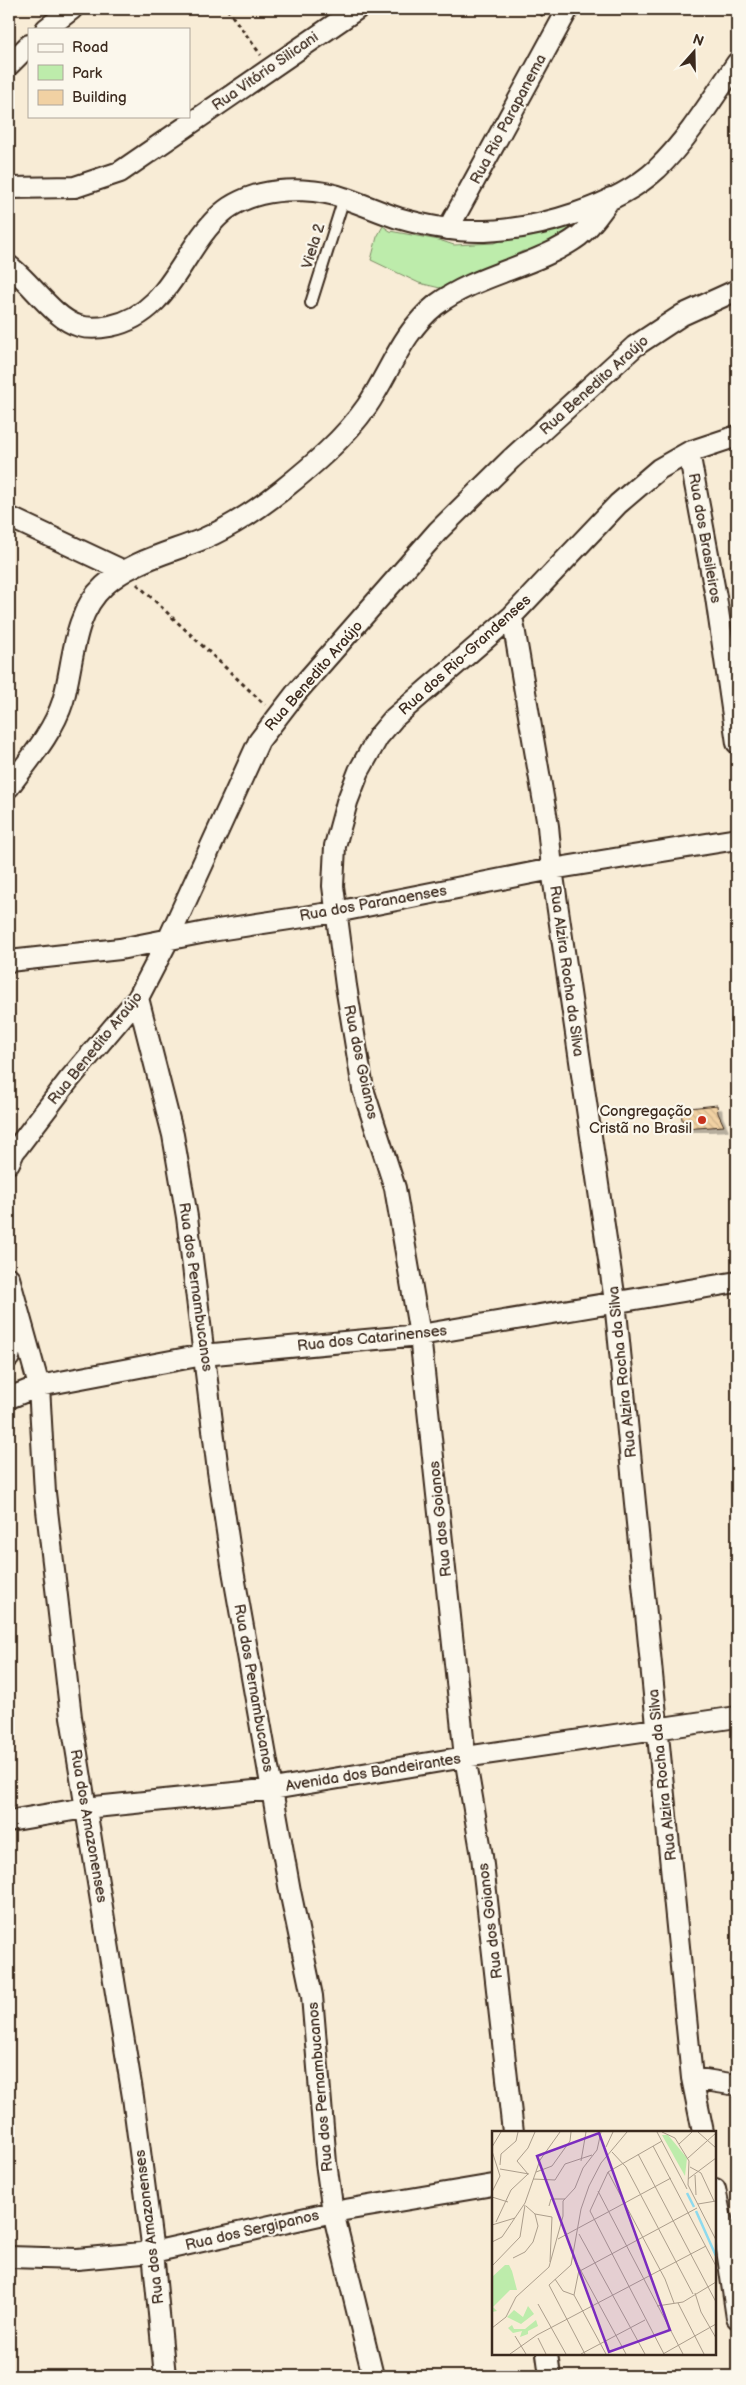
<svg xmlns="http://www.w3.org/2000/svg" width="746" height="2385" font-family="'Balsamiq Sans',sans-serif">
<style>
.park{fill:#bdecab;stroke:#7c8b64}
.building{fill:url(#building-back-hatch);stroke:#3b2a1e;filter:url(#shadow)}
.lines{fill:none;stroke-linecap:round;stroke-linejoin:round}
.lane-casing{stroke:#3b2a1e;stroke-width:14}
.street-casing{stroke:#3b2a1e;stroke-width:24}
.path{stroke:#3b2a1e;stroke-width:3;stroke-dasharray:4 4;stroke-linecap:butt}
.lane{stroke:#fbf7ec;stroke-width:10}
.street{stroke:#fbf7ec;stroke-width:20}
.poi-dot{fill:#c8321e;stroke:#fbf7ec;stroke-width:2}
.labels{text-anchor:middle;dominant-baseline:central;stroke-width:4.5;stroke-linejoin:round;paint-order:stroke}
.street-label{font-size:15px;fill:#3b2a1e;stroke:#fbf7ec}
.poi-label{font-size:15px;fill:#3b2a1e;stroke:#fbf7ec;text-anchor:end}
.inset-river{fill:none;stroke:#8edaee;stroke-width:2.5}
.inset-road{fill:none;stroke:#ac9e8c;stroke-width:1}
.view{fill:#7b2cbf;fill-opacity:0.15;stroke:#7b2cbf;stroke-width:2.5}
.inset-edge{fill:none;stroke:#3b2a1e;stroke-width:2.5}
</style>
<defs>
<pattern id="building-back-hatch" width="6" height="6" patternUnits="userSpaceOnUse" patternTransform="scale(1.25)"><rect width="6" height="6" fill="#f1d1a3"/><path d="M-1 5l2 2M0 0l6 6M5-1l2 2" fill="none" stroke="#d0b48c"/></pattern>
<filter id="shadow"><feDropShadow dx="4.5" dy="4.5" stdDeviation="0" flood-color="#0004"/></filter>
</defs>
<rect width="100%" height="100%" fill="#f8ecd6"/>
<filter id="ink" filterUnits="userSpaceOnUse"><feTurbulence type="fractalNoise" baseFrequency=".02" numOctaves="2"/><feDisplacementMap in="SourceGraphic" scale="10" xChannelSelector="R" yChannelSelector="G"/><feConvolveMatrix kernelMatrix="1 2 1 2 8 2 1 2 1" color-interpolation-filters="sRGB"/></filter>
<g filter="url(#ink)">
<!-- park -->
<path class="park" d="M 576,221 L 559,243 L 532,252 L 523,251 L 499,263 L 477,270 L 440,288 L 419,283 L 371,260 L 377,237 L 383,226 L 390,231 L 439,240 L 454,245 L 494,243 L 506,237 L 542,228 L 562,228 Z"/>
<!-- building -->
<path class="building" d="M 717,1105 L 718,1113 L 724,1126 L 684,1129 L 680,1109 Z"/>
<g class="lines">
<!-- lane casing -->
<g class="lane-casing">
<path id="lane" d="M 311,303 L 344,198"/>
</g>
<!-- street casing -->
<g class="street-casing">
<path id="street" d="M 46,29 L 72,9
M 9,65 L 29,45
M 9,188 L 75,187 L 120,172 L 357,9
M 448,229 L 568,9
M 9,266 C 31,282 54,319 79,326 C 89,329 100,328 110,326 C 171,314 181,249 222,213 C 232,204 248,197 261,194 C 286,188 320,189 344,198 C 362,204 380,212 398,218 C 426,226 456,232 485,231 C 539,229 617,206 657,169 C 689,138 712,99 737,63
M 689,452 L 716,597 L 737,743
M 9,517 L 124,571
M 512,616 L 548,826 L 552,869 L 615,1301 L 692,2078 L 703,2132
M 9,787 C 28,761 53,733 63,701 C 74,663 72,615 104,586 C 131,561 169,553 203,539 C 231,527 258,509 282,490 C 312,466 344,439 367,406 C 390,372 402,332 436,305 C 479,273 537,267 579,236 C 592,226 601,211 611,198
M 9,961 L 120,949 L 211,931 L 336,912 L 552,869 L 737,839
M 138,998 L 173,1135 L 187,1217 L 218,1471 L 232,1565 L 290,1891 L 312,1996 L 326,2163 L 333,2212 L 373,2376
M 9,1163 L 14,1152 L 68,1081 L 138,998 L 168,940 L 259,741 L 296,693 L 438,531 L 511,459 L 635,346 L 682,315 L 737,290
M 9,1278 L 39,1386 L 45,1493 L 71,1717 L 133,2097 L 153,2252 L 165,2376
M 9,1357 L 17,1316
M 9,1398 L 39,1386 L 203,1355 L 420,1335 L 737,1282
M 9,1821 L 85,1808 L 273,1789 L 465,1757 L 737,1717
M 692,2078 L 737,2085
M 513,2132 L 482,1856 L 465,1757 L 420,1335 L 395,1188 L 363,1089 L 346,986 L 333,886 L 335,846 L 347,802 L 359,771 L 378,737 L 394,718 L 512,616 L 618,504 L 659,469 L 689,452 L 737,436
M 715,2189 L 726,2243 L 737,2318
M 9,2257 L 77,2259 L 153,2252 L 333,2212 L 493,2185
M 547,2354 L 550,2376"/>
</g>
<!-- path -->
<path class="path" d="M 227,9 L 261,55
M 533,9 L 545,17
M 137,584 L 265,705"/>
<!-- lane -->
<use href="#lane" class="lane"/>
<!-- street -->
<use href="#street" class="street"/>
</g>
</g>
<!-- markers -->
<circle class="poi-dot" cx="702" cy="1120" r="5"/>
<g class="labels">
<!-- street labels -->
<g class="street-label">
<text transform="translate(265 71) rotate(-35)">Rua Vitório Silicani</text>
<text transform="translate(508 119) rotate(-62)">Rua Rio Parapanema</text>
<text transform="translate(313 246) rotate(-73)">Viela 2</text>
<text transform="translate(594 385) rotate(-42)">Rua Benedito Araújo</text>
<text transform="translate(705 538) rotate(80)">Rua dos Brasileiros</text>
<text transform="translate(465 655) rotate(-42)">Rua dos Rio-Grandenses</text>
<text transform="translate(314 676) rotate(-49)">Rua Benedito Araújo</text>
<text transform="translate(373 903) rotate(-10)">Rua dos Paranaenses</text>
<text transform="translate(567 971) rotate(82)">Rua Alzira Rocha da Silva</text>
<text transform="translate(95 1048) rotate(-51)">Rua Benedito Araújo</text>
<text transform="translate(361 1062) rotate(78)">Rua dos Goianos</text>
<text transform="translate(196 1287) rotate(82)">Rua dos Pernambucanos</text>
<text transform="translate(372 1338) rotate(-6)">Rua dos Catarinenses</text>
<text transform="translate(622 1372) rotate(-96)">Rua Alzira Rocha da Silva</text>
<text transform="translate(440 1519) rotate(-96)">Rua dos Goianos</text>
<text transform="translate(254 1688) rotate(80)">Rua dos Pernambucanos</text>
<text transform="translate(373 1772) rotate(-9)">Avenida dos Bandeirantes</text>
<text transform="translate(662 1775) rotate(-96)">Rua Alzira Rocha da Silva</text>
<text transform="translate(89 1826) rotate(80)">Rua dos Amazonenses</text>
<text transform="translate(490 1921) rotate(-97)">Rua dos Goianos</text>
<text transform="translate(320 2087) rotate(-95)">Rua dos Pernambucanos</text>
<text transform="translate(149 2227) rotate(-97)">Rua dos Amazonenses</text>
<text transform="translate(252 2230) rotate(-13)">Rua dos Sergipanos</text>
</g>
<!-- poi labels -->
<g class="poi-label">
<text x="692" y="1111">Congregação<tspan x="692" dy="17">Cristã no Brasil</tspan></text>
</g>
</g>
<!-- overview -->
<g transform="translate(492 2131)">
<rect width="224" height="224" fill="#f8ecd6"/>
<path d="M 13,134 L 17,134 L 20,140 L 25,159 L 18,159 L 1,176 L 5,180 L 0,181 L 0,146 ZM 36,175 L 42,183 L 29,193 L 15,186 L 22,179 L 31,186 ZM 44,189 L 46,195 L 36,200 L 36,203 L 28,206 L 30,200 L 21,202 L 16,197 L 20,194 L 22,198 L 33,198 Z" fill="#bdecab"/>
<path d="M 170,4 L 176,4 L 195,27 L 193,45 Z" fill="#bdecab"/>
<path class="inset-river" d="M 195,62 L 202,76M 204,80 L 224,125"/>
<path class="inset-road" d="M 165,1 L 195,58M 170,1 L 183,7 L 197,30 L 196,54 L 224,109M 206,1 L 224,17M 170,10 L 116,41 L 98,80 L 172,223M 187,13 L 200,1M 161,15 L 224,135M 0,16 L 9,1M 114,16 L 121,1M 0,20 L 8,45 L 0,61M 120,21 L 134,36 L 201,163M 146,23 L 224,171M 196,27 L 224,2M 89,30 L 94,1M 8,34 L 9,23 L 24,10 L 26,1M 198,36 L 209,42 L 222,70M 8,38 L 37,43M 44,41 L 60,35 L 78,10 L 79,1M 116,41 L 173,148 L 182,172M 203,44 L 204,64M 41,48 L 63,49 L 73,33 L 100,24M 196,48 L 224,27M 106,60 L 191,223M 0,66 L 16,71M 206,73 L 224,70M 34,75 L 43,83 L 60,86 L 58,131M 57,75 L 59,68 L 73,68M 4,91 L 19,59 L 36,43 L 25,30 L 36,17 L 43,1M 0,94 L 23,87M 87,103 L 153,223M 66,108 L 179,47M 0,111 L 10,106 L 33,72 L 48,29 L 68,1M 21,127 L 33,121 L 41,111 L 46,95 L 43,83M 82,127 L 134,223M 0,135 L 28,106 L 33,74M 86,141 L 205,77M 63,148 L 71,160 L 82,164M 203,162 L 209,181 L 224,207M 82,164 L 114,223M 82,164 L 87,139M 186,172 L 212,223M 46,173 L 74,223M 165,175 L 191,171 L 224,151M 0,197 L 14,186 L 24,166 L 57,136 L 71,85 L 71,70 L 83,57 L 91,37 L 105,19 L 109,1M 23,205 L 34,223M 46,207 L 54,223M 18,223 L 45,204 L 214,115M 89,223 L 153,189M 93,223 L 57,154 L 79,134 L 89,78 L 97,55 L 109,32 L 135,1M 171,223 L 224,193"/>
<path class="view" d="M 107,2 L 178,199 L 117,221 L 45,25 Z"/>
<rect width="224" height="224" class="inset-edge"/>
</g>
<!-- margin -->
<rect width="746" height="2385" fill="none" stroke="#fbf7ec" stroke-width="30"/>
<rect x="15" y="15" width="716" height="2355" fill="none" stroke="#3b2a1e" stroke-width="2" filter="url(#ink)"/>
<!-- legend -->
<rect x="28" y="28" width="162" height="90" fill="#fbf7ec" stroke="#aea59a"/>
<rect x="38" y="44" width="25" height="8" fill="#fbf7ec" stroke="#aea59a"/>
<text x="72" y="52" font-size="15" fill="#3b2a1e">Road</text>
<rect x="38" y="65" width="25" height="15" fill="#bdecab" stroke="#aea59a"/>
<text x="72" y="78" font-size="15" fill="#3b2a1e">Park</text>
<rect x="38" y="90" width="25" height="15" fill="#f1d1a3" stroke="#aea59a"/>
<text x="72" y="102" font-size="15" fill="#3b2a1e">Building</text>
<!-- north arrow -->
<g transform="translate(694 52) rotate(20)" stroke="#fbf7ec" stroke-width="4" paint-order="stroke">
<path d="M0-4L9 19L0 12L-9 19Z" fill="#3b2a1e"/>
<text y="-8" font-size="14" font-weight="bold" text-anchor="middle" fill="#3b2a1e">N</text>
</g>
</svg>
